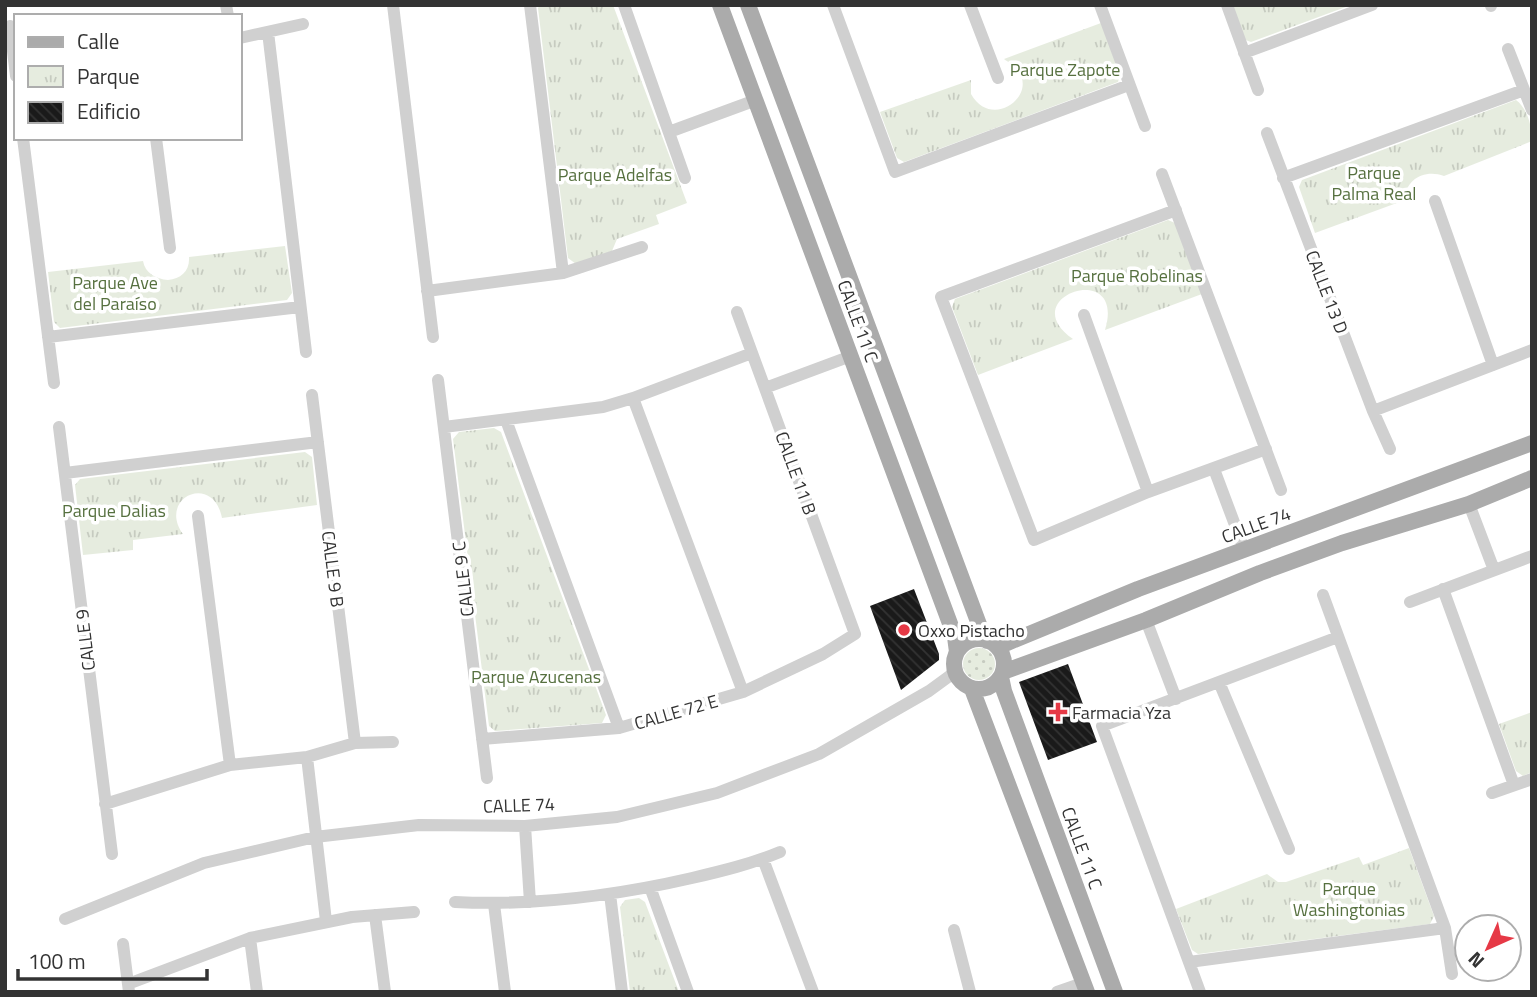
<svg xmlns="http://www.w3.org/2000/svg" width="1537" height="997" font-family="'Titillium Web',sans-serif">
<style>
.grass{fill:url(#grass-dots)}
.park{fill:url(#park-tufts)}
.building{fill:url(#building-back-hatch)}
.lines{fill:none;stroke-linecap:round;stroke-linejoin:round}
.minor{stroke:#d0d0d0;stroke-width:12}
.major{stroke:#ababab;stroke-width:16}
.poi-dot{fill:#e63946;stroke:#fff;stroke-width:2.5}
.labels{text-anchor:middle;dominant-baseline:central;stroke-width:7;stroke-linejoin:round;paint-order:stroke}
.park-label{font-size:18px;fill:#56703f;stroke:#fff}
.street-label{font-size:18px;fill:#333;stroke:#fff}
.poi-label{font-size:18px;fill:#333;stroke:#fff;text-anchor:start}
</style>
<defs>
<pattern id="grass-dots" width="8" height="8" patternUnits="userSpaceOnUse" patternTransform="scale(1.75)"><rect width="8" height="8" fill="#e6ecdf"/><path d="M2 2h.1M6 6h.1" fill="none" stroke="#c6cbc0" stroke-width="1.8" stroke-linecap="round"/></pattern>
<pattern id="park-tufts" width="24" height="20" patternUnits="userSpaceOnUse" patternTransform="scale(1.75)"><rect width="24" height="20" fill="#e6ecdf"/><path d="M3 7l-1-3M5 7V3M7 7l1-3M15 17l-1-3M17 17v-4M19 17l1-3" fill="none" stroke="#c6cbc0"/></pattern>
<pattern id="building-back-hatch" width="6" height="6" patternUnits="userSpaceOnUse" patternTransform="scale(1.75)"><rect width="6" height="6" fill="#1a1a1a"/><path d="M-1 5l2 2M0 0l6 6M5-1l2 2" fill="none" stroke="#333"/></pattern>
</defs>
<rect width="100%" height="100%" fill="#fff"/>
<!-- grass -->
<path class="grass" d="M963 664a16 16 0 1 1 32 0a16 16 0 1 1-32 0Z"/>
<!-- park -->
<path class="park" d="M 540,5 L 613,5 L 687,203 L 656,215 L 659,224 L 617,239 L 612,251 L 576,264 L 568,258 L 538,8 Z
M 1230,5 L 1351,5 L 1251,42 L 1243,39 Z
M 1101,23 L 1120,74 L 1118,82 L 904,162 L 897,158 L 880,112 L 971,80 L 971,94 C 992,131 1039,95 1017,69 C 1014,65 1008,62 1004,59 Z
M 1516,100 C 1528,109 1532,127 1532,141 L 1444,176 C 1425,169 1405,179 1405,200 L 1315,233 L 1299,187 L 1302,180 Z
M 1168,220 L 1175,223 L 1202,294 L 1105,330 C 1127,258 1012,297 1073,339 L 978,375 L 952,307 L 955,299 Z
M 285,246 L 292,293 L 287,300 L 60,328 L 54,322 L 48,272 L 143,261 C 145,273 156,279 168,280 C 181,279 190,271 189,257 Z
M 494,428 L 501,432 L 606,715 L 602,723 L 495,731 L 489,726 L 453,439 L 459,432 Z
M 305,452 L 312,457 L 317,505 L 222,518 C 213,472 157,498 183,534 L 133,540 L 133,550 L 83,555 L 75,485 L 80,479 Z
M 1532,712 L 1532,772 L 1523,776 L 1516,771 L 1499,724 Z
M 1409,848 L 1434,916 L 1430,924 L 1198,954 L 1192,950 L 1176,909 L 1267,874 L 1278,882 L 1286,882 L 1359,857 L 1363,865 Z
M 639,898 L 645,902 L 679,992 L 630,992 L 620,907 L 625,900 Z"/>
<!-- building -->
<path class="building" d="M 914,589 L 939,654 L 939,660 L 901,690 L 870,606 Z
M 1068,664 L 1097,742 L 1048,760 L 1019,682 Z"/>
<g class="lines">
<!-- minor -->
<path class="minor" d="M 226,5 L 228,16
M 393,5 L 433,337
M 530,5 L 563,273
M 624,5 L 685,178
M 833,5 L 895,172 L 1129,85
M 970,5 L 998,78
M 1100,5 L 1145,126
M 1227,5 L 1258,90
M 1491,5 L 1491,6
M 10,26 L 16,76
M 268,32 L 306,352
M 240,38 L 303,24
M 1508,49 L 1532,110
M 1244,53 L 1372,5
M 669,132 L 756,100
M 1267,133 L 1373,411 L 1390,449
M 23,138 L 54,383
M 156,138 L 170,248
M 1162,174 L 1281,490
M 1283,178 L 1524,90
M 1435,201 L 1493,365
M 1176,210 L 941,297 L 1034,540 L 1148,492 L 1266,449
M 427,291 L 563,273 L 642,247
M 1084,315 L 1148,492
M 48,337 L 300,307
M 438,380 L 487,778
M 765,388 L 851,356
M 312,395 L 355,743
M 633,398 L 743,692
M 1373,411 L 1532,350
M 506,420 L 619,728
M 59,427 L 112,854
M 444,427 L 603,407 L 633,398 L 752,353
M 1214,469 L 1244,549
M 65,473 L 318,442
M 1469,504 L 1494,570
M 198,516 L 230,765
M 1443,589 L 1514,785
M 1323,595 L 1445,928 L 1452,974
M 1410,602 L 1532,556
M 1146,620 L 1176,699
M 1219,682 L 1289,849
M 482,739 L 619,728 L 743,692 L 823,654 L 855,634 L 737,312
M 307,757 L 326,921
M 1492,793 L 1532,779
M 105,804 L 230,765 L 307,757 L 355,743 L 393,742
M 525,826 L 530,902
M 763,859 L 813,992
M 650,887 L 688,992
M 610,894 L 622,992
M 455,902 C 535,906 614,896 692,878 C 722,871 751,864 780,852
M 494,904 L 505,992
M 375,915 L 385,992
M 65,919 L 204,863 L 315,837 L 419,825 L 525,826 L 617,817 L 717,793 L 819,754 L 929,691 L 955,672
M 954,930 L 970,992
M 250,938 L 257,992
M 123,944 L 129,992
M 1189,962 L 1445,928
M 128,984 L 250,938 L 352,917 L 414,912
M 1057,992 L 1083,983
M 1200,992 L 1102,726 L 1338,637"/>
<!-- major -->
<path class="major" d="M 720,5 L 955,637 L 957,652
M 748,5 L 980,627 L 987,641
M954 664a25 25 0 1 1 50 0a25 25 0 1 1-50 0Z
M 994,644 L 1007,643 L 1138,589 L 1532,443
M 1003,672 L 1146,620 L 1260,573 L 1342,543 L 1469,504 L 1532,478
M 1001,677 L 1004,691 L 1115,992
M 972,689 L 1087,992"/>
</g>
<!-- markers -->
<g class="poi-dot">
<circle cx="904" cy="630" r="7"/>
<path d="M1054.5 701.5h7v7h7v7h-7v7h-7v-7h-7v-7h7z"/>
</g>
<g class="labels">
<!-- park labels -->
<g class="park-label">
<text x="1065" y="69">Parque Zapote</text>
<text x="1374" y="172">Parque<tspan x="1374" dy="21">Palma Real</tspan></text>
<text x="615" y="174">Parque Adelfas</text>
<text x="1137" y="275">Parque Robelinas</text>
<text x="115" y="282">Parque Ave<tspan x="115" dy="21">del Paraíso</tspan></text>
<text x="114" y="510">Parque Dalias</text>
<text x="536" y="676">Parque Azucenas</text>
<text x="1349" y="888">Parque<tspan x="1349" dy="21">Washingtonias</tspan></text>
</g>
<!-- street labels -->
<g class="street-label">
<text transform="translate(1327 292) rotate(69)">CALLE 13 D</text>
<text transform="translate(858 321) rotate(70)">CALLE 11 C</text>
<text transform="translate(796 473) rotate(70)">CALLE 11 B</text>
<text transform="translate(1256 525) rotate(-20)">CALLE 74</text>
<text transform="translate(333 569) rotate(83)">CALLE 9 B</text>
<text transform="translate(463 579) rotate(-97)">CALLE 9 C</text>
<text transform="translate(85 640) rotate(-97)">CALLE 9</text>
<text transform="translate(676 712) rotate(-16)">CALLE 72 E</text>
<text transform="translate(519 805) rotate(-2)">CALLE 74</text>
<text transform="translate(1082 848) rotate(70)">CALLE 11 C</text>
</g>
<!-- poi labels -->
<g class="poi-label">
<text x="918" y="630">Oxxo Pistacho</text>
<text x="1072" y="712">Farmacia Yza</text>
</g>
</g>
<!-- border -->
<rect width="1537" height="997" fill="none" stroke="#333333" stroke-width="14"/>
<!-- legend -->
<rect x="14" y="14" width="228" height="126" fill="#ffffff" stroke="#adadad" stroke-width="2"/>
<rect x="28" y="37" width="35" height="10" fill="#ababab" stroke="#adadad" stroke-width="2"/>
<text x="77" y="49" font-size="21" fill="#333333">Calle</text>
<rect x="28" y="66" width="35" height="21" fill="url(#park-tufts)" stroke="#adadad" stroke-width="2"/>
<text x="77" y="84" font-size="21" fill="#333333">Parque</text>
<rect x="28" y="102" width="35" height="21" fill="url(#building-back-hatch)" stroke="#adadad" stroke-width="2"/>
<text x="77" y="119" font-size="21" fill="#333333">Edificio</text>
<!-- north arrow -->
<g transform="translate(1488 948) rotate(225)"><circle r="33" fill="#ffffff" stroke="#adadad" stroke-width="2"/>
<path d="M0-5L12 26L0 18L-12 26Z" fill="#e63946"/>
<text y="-10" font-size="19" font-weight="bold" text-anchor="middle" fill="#333333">N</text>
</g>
<!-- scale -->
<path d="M18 969v10h189v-10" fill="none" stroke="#333333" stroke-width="3.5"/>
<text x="28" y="969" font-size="21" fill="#333333" stroke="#ffffff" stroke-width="5" paint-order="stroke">100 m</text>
</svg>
